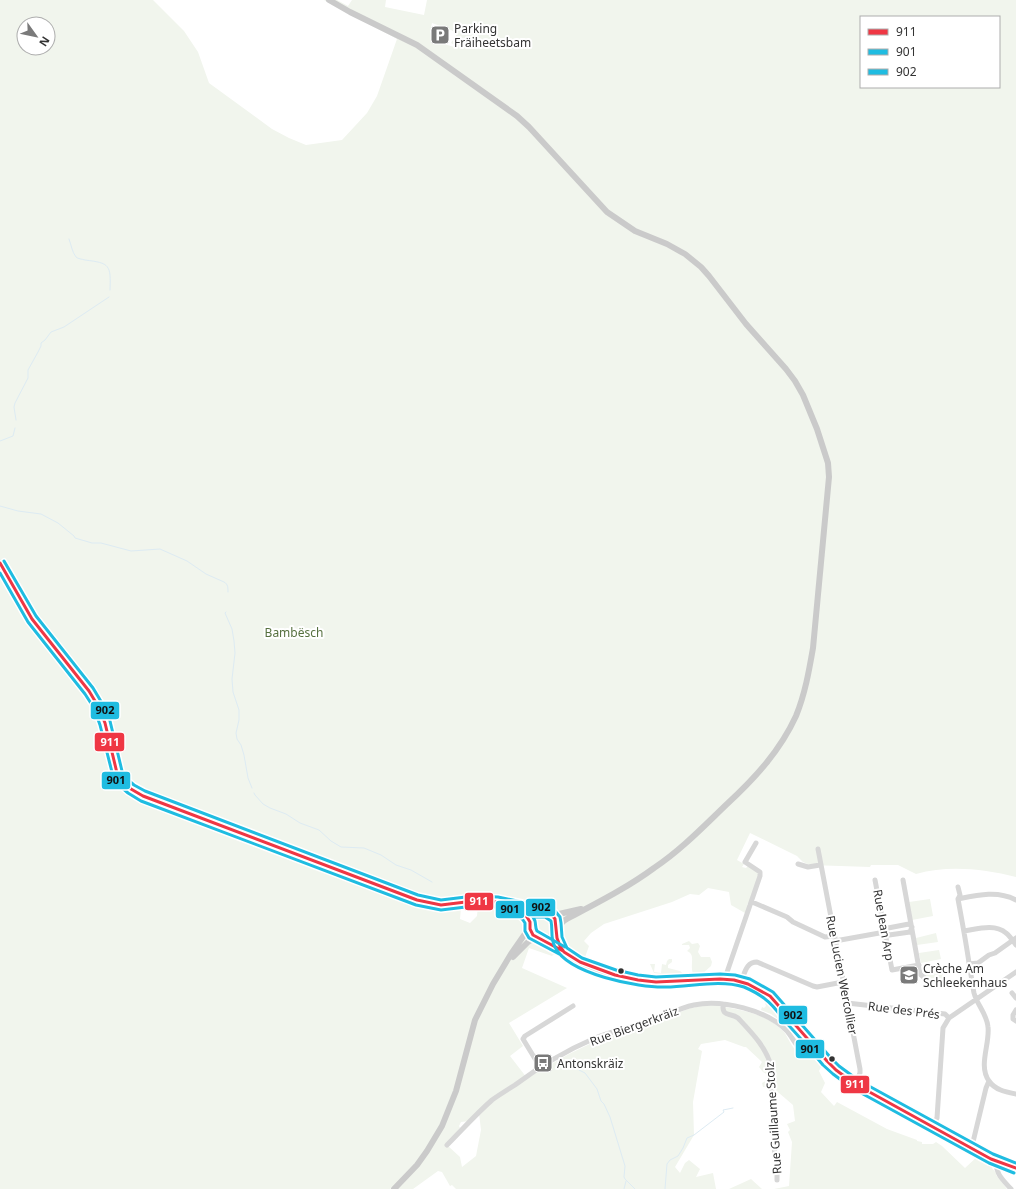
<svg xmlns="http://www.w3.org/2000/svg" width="1016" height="1189" font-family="'Noto Sans',sans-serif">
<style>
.green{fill:#f1f5ed;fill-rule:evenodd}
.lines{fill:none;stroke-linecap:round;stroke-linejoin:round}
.stream{stroke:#ddebf3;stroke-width:1}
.minor{stroke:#d7d7d7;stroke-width:5}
.major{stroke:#cacaca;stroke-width:6}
.bus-1-casing{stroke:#fff;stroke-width:6}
.bus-2-casing{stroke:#fff;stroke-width:6}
.bus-3-casing{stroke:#fff;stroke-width:6}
.bus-1{stroke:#ef3744;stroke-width:3}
.bus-2{stroke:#1fbce1;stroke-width:3}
.bus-3{stroke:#1fbce1;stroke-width:3}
.bus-dot{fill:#333;stroke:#fff;stroke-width:1.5}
.labels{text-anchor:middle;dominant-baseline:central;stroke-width:4;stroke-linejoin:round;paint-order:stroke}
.poi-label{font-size:12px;fill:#333;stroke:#fff;text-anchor:start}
.park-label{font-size:12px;fill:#56703f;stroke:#fff}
.street-label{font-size:12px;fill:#333;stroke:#fff}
.line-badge{stroke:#fff;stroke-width:1.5}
.badge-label{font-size:11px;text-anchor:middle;font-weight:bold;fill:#fff}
.pale-badge-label{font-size:11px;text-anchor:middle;font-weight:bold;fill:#111}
</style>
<rect width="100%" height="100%" fill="#fff"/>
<!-- green -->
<path class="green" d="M 0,0 L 153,0 L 184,31 L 198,52 L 209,83 L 272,129 L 289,138 L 306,145 L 342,140 L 367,113 L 377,96 L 397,39 L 324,0 L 337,0 L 348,6 L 352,0 L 386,0 L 385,7 L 424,15 L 427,0 L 1016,0 L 1016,877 C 983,869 949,865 916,874 L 898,865 L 871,865 L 870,867 L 810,865 L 803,862 L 797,856 L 750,833 L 737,860 L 744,864 L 742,867 L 746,868 L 748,866 L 759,873 L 750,903 L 747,904 L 749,907 L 745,913 L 731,905 L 729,892 L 708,888 L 699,895 L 690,894 L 672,902 L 604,924 L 591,933 L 584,941 L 589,946 L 584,960 L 578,956 L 573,958 L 556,951 L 557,955 L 553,955 L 552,956 L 529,948 L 522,968 L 567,988 L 509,1023 L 523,1046 L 510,1056 L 527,1078 L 569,1054 L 598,1040 L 667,1018 L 668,1020 C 684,1007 698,1006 718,1005 L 723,1009 L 725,1007 C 747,1011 768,1015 784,1032 C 789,1039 793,1051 801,1054 C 810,1058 816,1051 823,1063 L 819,1071 L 825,1083 L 821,1092 L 834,1106 L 837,1102 L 887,1129 L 917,1140 L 917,1141 L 922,1142 L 922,1144 L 933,1144 L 936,1142 L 942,1146 L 965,1168 L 979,1155 L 992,1162 L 992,1168 L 997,1174 L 996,1175 L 1007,1189 L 774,1189 L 789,1186 L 792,1142 L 788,1132 L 790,1130 L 787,1124 L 795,1121 L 793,1105 L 772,1087 L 763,1087 L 762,1083 L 769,1079 L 770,1076 L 763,1072 L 759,1067 L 762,1062 L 746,1047 L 744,1047 L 725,1040 L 701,1044 L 698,1049 L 702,1051 L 693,1102 L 694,1135 L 675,1167 L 680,1173 L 685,1163 L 689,1160 L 700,1169 L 696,1177 L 713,1173 L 716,1189 L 456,1189 L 452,1185 L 450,1186 L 442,1172 L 438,1171 L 413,1189 L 396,1189 L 395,1185 L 390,1189 L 0,1189 ZM 861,17 L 999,17 L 999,87 L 861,87 ZM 432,23 L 451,30 L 457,34 L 451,43 L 455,45 L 454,47 L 438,42 L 439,38 L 431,36 L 432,34 L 430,32 ZM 24,24 L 48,24 L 48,48 L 24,48 ZM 478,906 L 477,916 L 470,923 L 460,919 L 461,907 ZM 479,1113 L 481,1130 L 476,1156 L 462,1167 L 460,1157 L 447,1145 L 460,1128 L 459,1126 L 461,1122 L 470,1121 Z
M 930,899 L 933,916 L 912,920 L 909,902 Z
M 936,933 L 938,942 L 917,945 L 916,938 Z
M 689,941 L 692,944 L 698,943 L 700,946 L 698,952 L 701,957 L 710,957 L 712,962 L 711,966 L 701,975 L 693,975 C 693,975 692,970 692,969 C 691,962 695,954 687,951 L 690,948 L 689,945 L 682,945 L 682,944 Z
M 939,950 L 941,959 L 921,963 L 919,953 Z
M 669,959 L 672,959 L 672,962 L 668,965 L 668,968 L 680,971 L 685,975 L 684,978 L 676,978 L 676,975 L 663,974 L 654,973 L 650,964 L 655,964 L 654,972 L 661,973 L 662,964 L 666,965 L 667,961 Z
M 943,971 L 946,990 L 923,975 Z
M 768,1000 L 785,1019 L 782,1022 L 771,1014 L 761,1010 L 762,1007 L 764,1008 L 766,1006 L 765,1003 Z
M 751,1179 L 762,1189 L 729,1189 Z"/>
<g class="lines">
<!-- stream -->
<path class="stream" d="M 69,239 C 71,244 72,252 76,257 C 78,259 82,259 85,260 C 110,263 111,265 110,290
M 16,420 L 14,407 L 15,403 L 28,378 L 28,370 L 38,352 L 41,346 L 41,343 L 45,340 L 51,332 L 64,327 L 109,297
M 0,441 L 13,436 L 15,428
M 0,506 L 18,511 L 41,514 L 58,523 L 74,536 L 75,538 L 92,543 L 101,543 L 131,551 L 160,549 L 187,561 L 206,574 L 224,582 C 228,584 228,588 228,592
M 226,612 L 225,613 L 232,629 L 234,641 L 235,653 L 232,679 L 233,692 L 239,710 L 239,720 L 236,733 L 237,739 L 241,745 L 244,755 L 248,778 L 252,788
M 254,793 L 255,795 L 263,804 L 270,808 L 286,814 L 300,823 L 319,830 L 331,841 L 341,847 L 364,848 L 381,855 L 396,865 L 411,870 L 432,882
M 579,1070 L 585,1073 L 597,1089 L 601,1101 L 604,1104 L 610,1117 L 625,1166 L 624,1177 L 625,1179 L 635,1189
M 624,1189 L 626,1181
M 665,1189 L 667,1164 L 670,1160 L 678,1156 L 683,1148 L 687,1138 L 694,1135 L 724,1112 L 723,1110 L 733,1108"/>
<!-- minor -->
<path class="minor" d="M 818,849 L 860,1069 L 860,1073 L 855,1084
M 798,864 L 808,867 L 820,865
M 875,880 L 892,970 L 919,965
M 903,880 L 920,974 L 927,980
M 958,887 L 960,895 L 958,899 C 962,921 966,942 969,963 C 971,973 972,983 974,993 C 977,1005 987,1014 988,1027 C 990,1044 978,1066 989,1081 C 995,1090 1006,1092 1016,1094
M 958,899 C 977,895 998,890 1016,900
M 752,902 L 787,917 L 793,922 L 825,937 L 834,936
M 964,931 C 977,929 995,923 1006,933 C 1010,936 1013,941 1016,945
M 835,941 L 885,932 L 889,935 L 910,932 L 912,927 L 909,924 L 888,928 L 885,932
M 969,964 L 978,963 L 989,955 L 995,953 L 1016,938
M 725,978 L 760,876 L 760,872 L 745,862 L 756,843
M 741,981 C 745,973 746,962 757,962 L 813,986 L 817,987 L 843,982
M 1012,993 L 1016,998
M 847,1003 L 945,1014 L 949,1018
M 723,1004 C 722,1018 730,1012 738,1018 C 752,1033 766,1047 771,1066 L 774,1147 L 777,1170 L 777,1180
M 1016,1010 L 1013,1015 L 1013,1019 L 1016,1021
M 540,1067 L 523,1039 L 525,1036 L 573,1006
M 932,1127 L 937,1118 L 943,1028 L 949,1018 L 1016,972
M 447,1145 C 462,1130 476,1114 492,1100 C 499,1095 507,1090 515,1085 C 539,1067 565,1051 593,1039 C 612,1031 632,1027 651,1021 C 665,1016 679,1008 694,1005 C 722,999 767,1010 787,1031 C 791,1036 795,1043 799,1048 L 807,1050 L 815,1048
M 970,1148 L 973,1142 L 986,1088 L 989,1081
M 997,1161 C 994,1173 1004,1181 1011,1189"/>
<!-- major -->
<path class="major" d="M 329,0 L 350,12 L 417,45 L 517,116 L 529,127 L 607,212 L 635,231 L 667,244 L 685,254 L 701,267 L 709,276 L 746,324 L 786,369 L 795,381 L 803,395 L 817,429 L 828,463 L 829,477 L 813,648 C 809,671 805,694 796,716 C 780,751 755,778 727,804 C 704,826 681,850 654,868 C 627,888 595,904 565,920 C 556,927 555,939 541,939
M 0,563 L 25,608 L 32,619 L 89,691 L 98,706 L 105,723 L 117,773 L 123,782 L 131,789 L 143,796 L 417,900 C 425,902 433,904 441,905 C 458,905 474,900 490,901 C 507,901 522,907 538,913
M 514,906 L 524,914 L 530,922
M 530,926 C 532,939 546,942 556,948 C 562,951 566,954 572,958 C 592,970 622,979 647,981 C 660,983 673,982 686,981 C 704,980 723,976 740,981 C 751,984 761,990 770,996 L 827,1061 L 836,1070 L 855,1084 L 991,1159 L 1016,1168
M 556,932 L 558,942 L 563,950
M 513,957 L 528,942 L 536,937
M 394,1189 L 417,1165 L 427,1151 L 442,1126 L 456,1091 L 475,1020 L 493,984 L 511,954 L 527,931 L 532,918 L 534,915 L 542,912 L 559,914 L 581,909"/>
<!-- bus-1 casing -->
<g class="bus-1-casing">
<path id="bus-1" d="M 0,563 L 32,619 L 89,691 L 98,706 L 105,723 L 117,773 L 123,782 L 131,789 L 143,796 L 417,900 L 441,905 L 474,901 L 497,902 L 521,907 L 536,912 L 546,912 L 552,915 L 555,919 L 557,938 L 560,946 L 564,952 L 580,962 L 615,975 L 638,980 L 656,982 L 720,979 L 734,980 L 748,984 L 770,996 L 827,1061 L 836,1070 L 855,1084 L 991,1159 L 1016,1168
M 516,907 L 527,917 L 530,922 L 530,929 L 533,935 L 563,951"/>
</g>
<!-- bus-2 casing -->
<g class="bus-2-casing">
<path id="bus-2" d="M 0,573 L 28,622 L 85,694 L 94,708 L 100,725 L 113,776 L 120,786 L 128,793 L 141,801 L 416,905 L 441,910 L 474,906 L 497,907 L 520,911 L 535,917 L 545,917 L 551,921 C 553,930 550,938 555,947 C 568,974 638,988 666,987 C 691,987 719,979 744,987 C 751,990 759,994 765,999 C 772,1004 778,1012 783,1019 C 797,1034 810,1049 823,1065 L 833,1074 L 852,1088 L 989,1163 L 1014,1173
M 513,911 L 523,920 L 525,923 L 525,931 L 529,938 L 561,955"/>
</g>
<!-- bus-3 casing -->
<g class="bus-3-casing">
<path id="bus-3" d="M 4,561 L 36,616 L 93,688 L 102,703 L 110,721 L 122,771 L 127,779 L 134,785 L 145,791 L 418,895 L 441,900 L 474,896 L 498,897 L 522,902 L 537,907 L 548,908 L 555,911 L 560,917 L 561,923 L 562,937 L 567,948 L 582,958 L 616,970 L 638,975 L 656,977 L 720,974 L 735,975 L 750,979 L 773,992 L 831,1058 L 839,1066 L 858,1080 L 993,1154 L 1016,1163
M 519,903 C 525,908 533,914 535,921 C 536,925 535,927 537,931 L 565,947"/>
</g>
<!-- bus-1 -->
<use href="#bus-1" class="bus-1"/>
<!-- bus-2 -->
<use href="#bus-2" class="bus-2"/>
<!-- bus-3 -->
<use href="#bus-3" class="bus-3"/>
</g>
<!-- icons -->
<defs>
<g id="parking-square" transform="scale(1)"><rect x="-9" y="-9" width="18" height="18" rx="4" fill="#7a7a7a" stroke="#fff"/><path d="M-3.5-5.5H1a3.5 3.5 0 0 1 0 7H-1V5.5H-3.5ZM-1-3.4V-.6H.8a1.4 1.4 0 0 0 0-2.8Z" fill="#fff"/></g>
<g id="school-square" transform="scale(1)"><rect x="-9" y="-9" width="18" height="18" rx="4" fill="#7a7a7a" stroke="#fff"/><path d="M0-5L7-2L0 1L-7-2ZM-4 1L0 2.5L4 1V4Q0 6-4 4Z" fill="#fff"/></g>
<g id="bus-square" transform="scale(1)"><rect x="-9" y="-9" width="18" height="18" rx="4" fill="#7a7a7a" stroke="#fff"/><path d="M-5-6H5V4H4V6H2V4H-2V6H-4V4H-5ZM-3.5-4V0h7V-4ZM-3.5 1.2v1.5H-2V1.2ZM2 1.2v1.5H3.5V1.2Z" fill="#fff"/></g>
</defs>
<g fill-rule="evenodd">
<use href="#parking-square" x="440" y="35"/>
<use href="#school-square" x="909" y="975"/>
<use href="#bus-square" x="543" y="1063"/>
</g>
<!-- markers -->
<g class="bus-dot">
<circle cx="621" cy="971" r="3.5"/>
<circle cx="832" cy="1059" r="3.5"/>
</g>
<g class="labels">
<!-- poi labels -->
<g class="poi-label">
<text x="454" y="28">Parking<tspan x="454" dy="14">Fräiheetsbam</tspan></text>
<text x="923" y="968">Crèche Am<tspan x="923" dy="14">Schleekenhaus</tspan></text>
<text x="557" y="1063">Antonskräiz</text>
</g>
<!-- park labels -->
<g class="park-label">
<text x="294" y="632">Bambësch</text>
</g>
<!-- street labels -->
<g class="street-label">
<text transform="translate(884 925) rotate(80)">Rue Jean Arp</text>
<text transform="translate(842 975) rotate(79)">Rue Lucien Wercollier</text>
<text transform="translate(904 1010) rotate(7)">Rue des Prés</text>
<text transform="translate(634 1026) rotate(-20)">Rue Biergerkräiz</text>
<text transform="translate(773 1118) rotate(-94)">Rue Guillaume Stolz</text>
</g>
</g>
<g class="line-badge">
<rect x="90" y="701" width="30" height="19" rx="4" fill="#1fbce1"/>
<rect x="94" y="732" width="31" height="20" rx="4" fill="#ef3744"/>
<rect x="101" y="771" width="30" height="19" rx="4" fill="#1fbce1"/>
<rect x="464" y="892" width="30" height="19" rx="4" fill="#ef3744"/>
<rect x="525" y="898" width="31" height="19" rx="4" fill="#1fbce1"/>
<rect x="495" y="900" width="30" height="19" rx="4" fill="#1fbce1"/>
<rect x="778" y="1005" width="30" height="20" rx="4" fill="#1fbce1"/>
<rect x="795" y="1039" width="30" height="20" rx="4" fill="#1fbce1"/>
<rect x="840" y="1075" width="30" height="19" rx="4" fill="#ef3744"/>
</g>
<g class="badge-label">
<text x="110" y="746">911</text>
<text x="479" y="905">911</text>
<text x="855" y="1088">911</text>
</g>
<g class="pale-badge-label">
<text x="105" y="714">902</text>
<text x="116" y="784">901</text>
<text x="541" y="911">902</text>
<text x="510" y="913">901</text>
<text x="793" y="1019">902</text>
<text x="810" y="1053">901</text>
</g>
<!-- legend -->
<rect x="860" y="16" width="140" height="72" fill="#ffffff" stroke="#adadad"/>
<rect x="868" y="29" width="20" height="6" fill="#ef3744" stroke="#adadad"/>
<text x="896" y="36" font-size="12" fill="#333333">911</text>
<rect x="868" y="49" width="20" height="6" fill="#1fbce1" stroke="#adadad"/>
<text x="896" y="56" font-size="12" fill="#333333">901</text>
<rect x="868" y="69" width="20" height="6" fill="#1fbce1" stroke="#adadad"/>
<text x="896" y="76" font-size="12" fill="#333333">902</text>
<!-- north arrow -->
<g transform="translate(36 36) rotate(123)"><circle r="19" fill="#ffffff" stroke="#adadad"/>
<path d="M0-3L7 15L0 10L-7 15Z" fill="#7a7a7a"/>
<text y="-6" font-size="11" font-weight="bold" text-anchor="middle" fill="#333333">N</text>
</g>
</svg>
